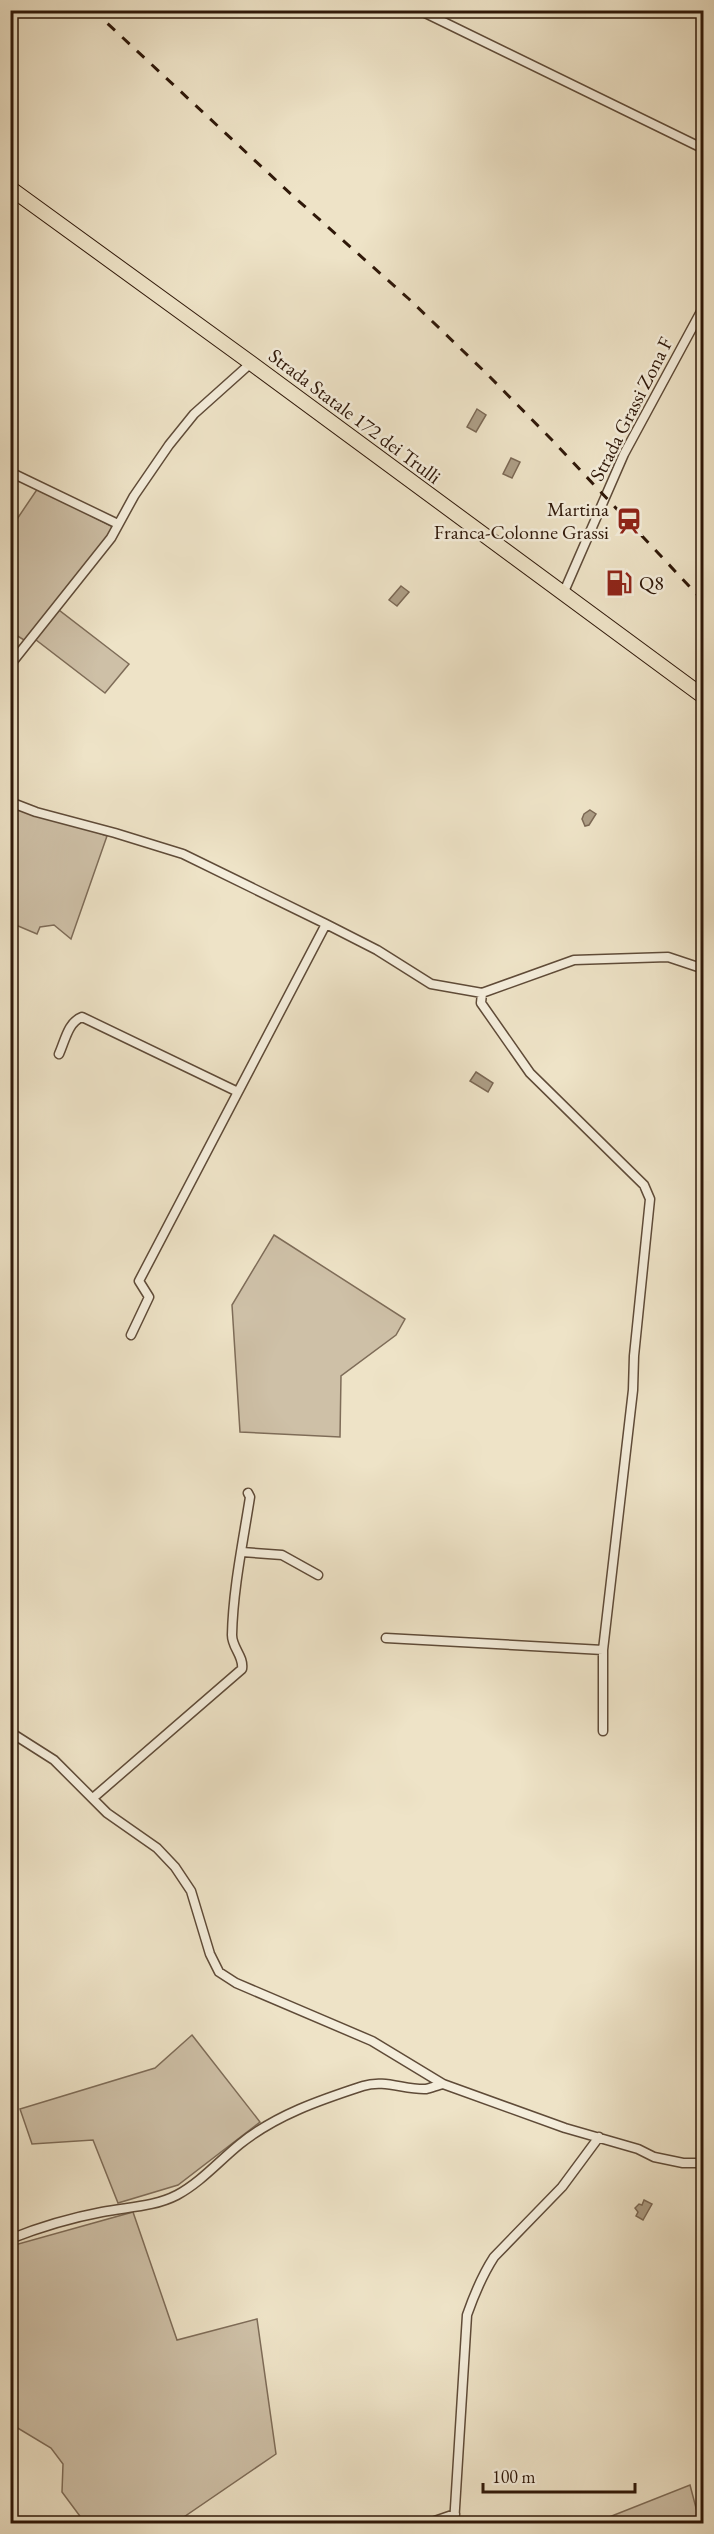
<svg xmlns="http://www.w3.org/2000/svg" width="714" height="2534" font-family="'EB Garamond',serif">
<style>
.green{fill:#cec0a7;stroke:#7e6c58;stroke-width:1.5}
.water{fill:#ad9e86;stroke:#7b6854;stroke-width:1.5}
.lines{fill:none;stroke-linecap:round;stroke-linejoin:round}
.street-casing{stroke:#5f4b38;stroke-width:11}
.primary-casing{stroke:#2f1809;stroke-width:16}
.street{stroke:#f4eddb;stroke-width:8}
.primary{stroke:#eee3c7;stroke-width:14}
.rail{stroke:#2f1809;stroke-width:3;stroke-dasharray:10 10;stroke-linecap:butt}
.labels{text-anchor:middle;dominant-baseline:central;stroke-width:5;stroke-linejoin:round;paint-order:stroke}
.street-label{font-size:20px;fill:#2f1809;stroke:#f4eddb}
.poi-label{font-size:20px;fill:#2f1809;stroke:#f4eddb;text-anchor:end}
</style>
<rect width="100%" height="100%" fill="#eee3c7"/>
<filter id="stains"><feTurbulence type="fractalNoise" baseFrequency=".00333" numOctaves="4"/><feColorMatrix values="0 0 0 0 .2 0 0 0 0 .09 0 0 0 0 .02 0 0 0 .5 -.17"/></filter>
<radialGradient id="worn" r=".72"><stop offset=".6" stop-color="#630" stop-opacity="0"/><stop offset="1" stop-color="#630" stop-opacity=".3"/></radialGradient>
<!-- green -->
<path class="green" d="M 38,488 L 113,527 L 59,610 L 129,664 L 105,693 L 36,640 L 24,640 L 11,632 L 11,528 Z
M 10,800 L 107,836 L 71,939 L 54,925 L 40,927 L 37,934 L 11,923 Z
M 274,1235 L 405,1319 L 396,1335 L 341,1376 L 340,1437 L 240,1432 L 232,1305 Z
M 192,2035 L 260,2122 L 178,2185 L 118,2203 L 93,2140 L 32,2144 L 20,2109 L 155,2068 Z
M 133,2212 L 177,2340 L 257,2319 L 276,2454 L 175,2523 L 85,2523 L 62,2492 L 63,2464 L 51,2448 L 11,2424 L 11,2246 Z
M 690,2485 L 700,2523 L 594,2523 Z"/>
<!-- water -->
<path class="water" d="M 477,409 L 486,415 L 476,432 L 467,427 Z
M 511,458 L 520,462 L 512,478 L 503,474 Z
M 401,586 L 409,592 L 397,606 L 389,600 Z
M 590,810 L 596,814 L 589,825 L 585,826 L 582,819 L 584,814 Z
M 476,1072 L 493,1083 L 488,1092 L 470,1081 Z
M 644,2200 L 652,2204 L 643,2220 L 636,2216 L 638,2212 L 635,2208 L 639,2204 L 642,2205 Z"/>
<g class="lines">
<!-- street casing -->
<g class="street-casing">
<path id="street" d="M 419,10 L 704,149
M 10,472 L 118,524
M 563,594 L 624,454 L 704,306
M 10,665 L 111,538 L 134,496 L 169,445 L 194,414 L 251,363
M 10,802 L 36,812 L 115,833 L 183,854 L 326,924 L 377,950 L 431,984 L 482,993 L 574,960 L 668,957 L 704,969
M 482,993 L 481,1003 L 530,1073 L 644,1185 L 650,1199 L 634,1356 L 633,1390 L 603,1650 L 603,1731
M 59,1054 C 65,1041 68,1022 82,1017 L 238,1092
M 131,1335 L 149,1297 L 139,1281 L 326,924
M 242,1552 L 282,1555 L 318,1575
M 386,1638 L 603,1650
M 10,1732 L 54,1760 L 107,1813 L 157,1848 L 175,1867 L 191,1891 L 210,1954 L 219,1972 L 236,1983 L 372,2041 L 443,2084 L 565,2128 L 638,2149 L 654,2157 L 683,2163 L 704,2163
M 93,1798 L 242,1669 C 244,1656 232,1648 232,1635 C 233,1589 243,1542 250,1497 L 248,1493
M 10,2239 C 40,2227 70,2218 102,2212 C 127,2207 154,2207 177,2195 C 201,2182 219,2161 240,2144 C 276,2115 320,2100 363,2086 C 384,2079 405,2090 426,2089 C 431,2088 438,2085 443,2084
M 426,2524 L 455,2514
M 454,2524 L 467,2315 C 474,2295 483,2274 494,2257 L 562,2187 L 599,2137"/>
</g>
<!-- primary casing -->
<g class="primary-casing">
<path id="primary" d="M 10,188 L 251,363 L 704,697"/>
</g>
<!-- street -->
<use href="#street" class="street"/>
<!-- primary -->
<use href="#primary" class="primary"/>
<!-- rail -->
<path class="rail" d="M 93,10 L 293,196 L 409,299 L 487,374 L 552,440 L 704,602"/>
</g>
<!-- icons -->
<defs>
<g id="station-bare" transform="scale(2.07)"><path d="M-3-6H3Q5-6 5-4V2Q5 4 3 4L4.5 6H3L1.5 4h-3L-3 6H-4.5L-3 4Q-5 4-5 2V-4Q-5-6-3-6ZM-3.5-4v3h7v-3ZM-3.5 1v1.5H-2V1ZM2 1v1.5H3.5V1Z" fill="#8f2418" stroke="#f4eddb" stroke-width="2.5" paint-order="stroke"/></g>
<g id="fuel-bare" transform="scale(2.07)"><path d="M-5.5-6h7V0h2V4h1.3V-2.5L3-4.5l.8-.8L6-3V5H2.5V1h-1V6h-7ZM-4.2-4.7v3.2H.2V-4.7Z" fill="#8f2418" stroke="#f4eddb" stroke-width="2.5" paint-order="stroke"/></g>
</defs>
<g fill-rule="evenodd">
<use href="#station-bare" x="629" y="521"/>
<use href="#fuel-bare" x="619" y="583"/>
</g>
<g class="labels">
<!-- street labels -->
<g class="street-label">
<text transform="translate(631 409) rotate(-63)">Strada Grassi Zona F</text>
<text transform="translate(355 416) rotate(37)">Strada Statale 172 dei Trulli</text>
</g>
<!-- poi labels -->
<g class="poi-label">
<text x="609" y="509">Martina<tspan x="609" dy="23">Franca-Colonne Grassi</tspan></text>
<text x="639" y="583" text-anchor="start">Q8</text>
</g>
</g>
<!-- margin -->
<rect width="714" height="2534" fill="none" stroke="#eee3c7" stroke-width="36"/>
<rect x="12" y="12" width="690" height="2510" fill="none" stroke="#2f1809" stroke-width="3"/>
<rect x="18" y="18" width="678" height="2498" fill="none" stroke="#2f1809" stroke-width="1.5"/>
<!-- scale -->
<path d="M483 2483v9h152v-9" fill="none" stroke="#2f1809" stroke-width="3"/>
<text x="492" y="2483" font-size="18" fill="#2f1809" stroke="#f4eddb" stroke-width="4.5" paint-order="stroke">100 m</text>
<rect width="100%" height="100%" filter="url(#stains)"/>
<rect width="100%" height="100%" fill="url(#worn)"/>
</svg>
